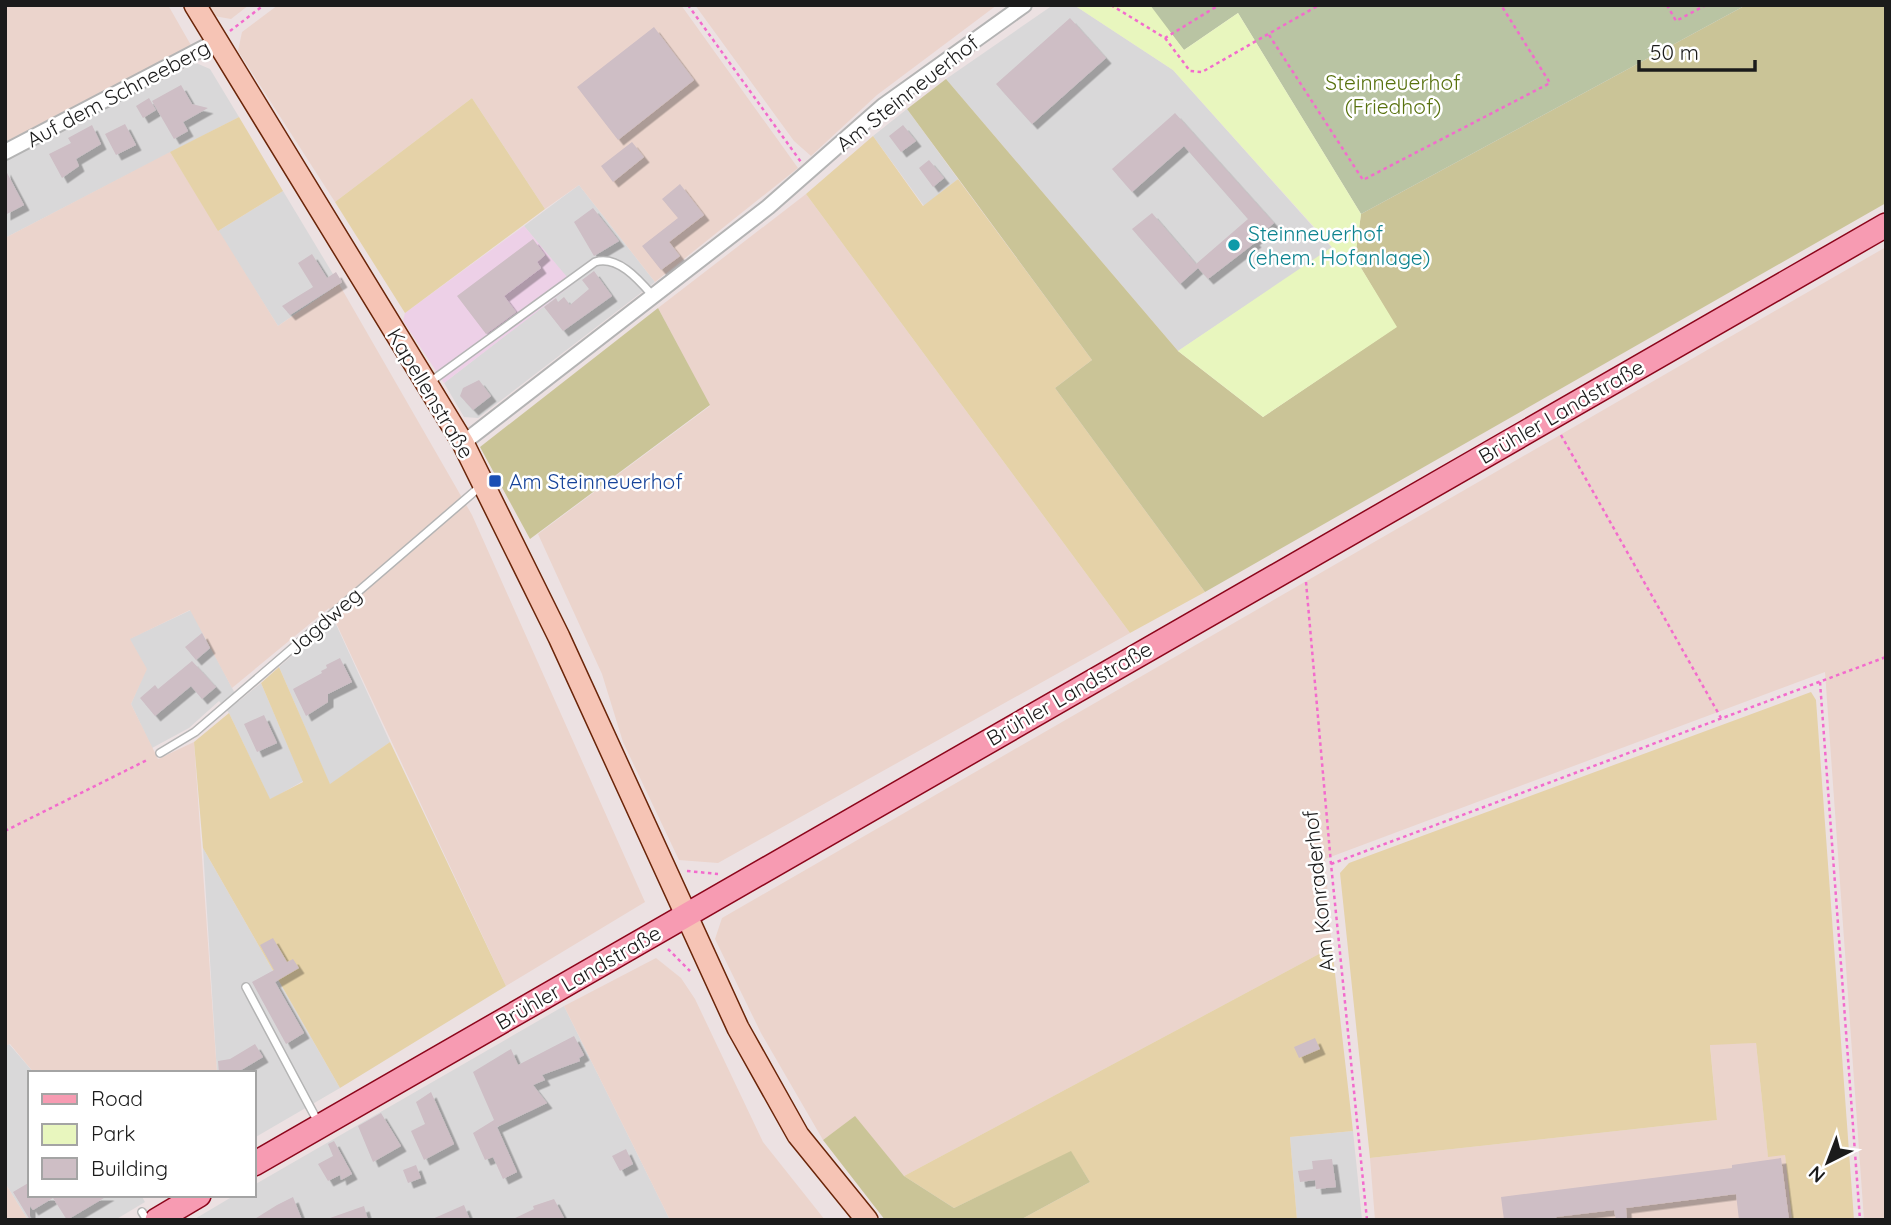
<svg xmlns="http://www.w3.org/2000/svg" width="1891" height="1225" font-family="Quicksand,sans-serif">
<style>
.residential{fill:#d9d8d9}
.commercial{fill:#edd0e7}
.farmland{fill:#ebd4cc}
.grass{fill:#e5d2a8}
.forest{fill:#cac497}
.cemetery{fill:#b9c4a3}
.park{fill:#e8f6be}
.building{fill:#cebec5;filter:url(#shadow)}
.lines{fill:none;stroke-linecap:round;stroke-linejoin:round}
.lane-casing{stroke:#b4b4b4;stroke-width:10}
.street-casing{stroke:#b4b4b4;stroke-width:18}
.secondary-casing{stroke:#6b2509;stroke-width:24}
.primary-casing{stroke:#8c061b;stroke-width:26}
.path{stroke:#f36bcd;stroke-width:2.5;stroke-dasharray:3.5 3.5;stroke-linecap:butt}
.lane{stroke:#fff;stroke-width:7}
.street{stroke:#fff;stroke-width:14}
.secondary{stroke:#f6c4b5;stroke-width:21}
.primary{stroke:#f79bb2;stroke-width:23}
.culture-dot{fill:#0f9aa8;stroke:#fff;stroke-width:2.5}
.transit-dot{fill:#1a4fb4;stroke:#fff;stroke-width:2.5}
.labels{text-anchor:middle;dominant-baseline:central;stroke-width:5;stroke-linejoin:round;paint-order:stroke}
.park-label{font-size:21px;fill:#59720f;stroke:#fff}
.street-label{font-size:21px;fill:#1b1b1b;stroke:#fff}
.culture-label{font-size:21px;fill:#0d838f;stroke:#fff;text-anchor:start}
.transit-label{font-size:21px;fill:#164399;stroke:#fff;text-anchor:start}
</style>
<defs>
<filter id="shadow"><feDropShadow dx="5.5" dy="5.5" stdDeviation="0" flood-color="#0004"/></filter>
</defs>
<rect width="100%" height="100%" fill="#ece1e2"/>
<!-- residential -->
<path class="residential" d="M 1053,5 L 1074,5 L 1173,70 L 1332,248 L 1178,351 L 946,79 Z
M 196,63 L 210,69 L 239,117 L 5,238 L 5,159 Z
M 907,109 L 958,179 L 924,206 L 873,136 Z
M 579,185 L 655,282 L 478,418 L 464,417 L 444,383 L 572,284 L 524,226 Z
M 283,191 L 339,284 L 278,326 L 218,231 Z
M 191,610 L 239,701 L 261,683 L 303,781 L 270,800 L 229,713 L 219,701 L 189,728 L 152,748 L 131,704 L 146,669 L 129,639 Z
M 334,620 L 390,742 L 330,785 L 279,667 Z
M 203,848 L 340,1088 L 254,1138 L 254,1073 L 217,1073 Z
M 564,1006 L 670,1220 L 193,1220 L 235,1195 L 254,1195 L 254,1185 Z
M 9,1044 L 34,1073 L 30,1073 L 30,1195 L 141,1195 L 145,1202 L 115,1220 L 28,1220 L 5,1183 L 5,1046 Z
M 1353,1131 L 1362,1220 L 1297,1220 L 1290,1137 Z"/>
<!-- commercial -->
<path class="commercial" d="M 524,226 L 573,284 L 444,383 L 403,321 L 405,313 Z"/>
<!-- farmland -->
<path class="farmland" d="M 5,5 L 168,5 L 192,47 L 5,143 Z
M 208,5 L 249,5 L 231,19 L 214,16 Z
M 278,5 L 681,5 L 798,168 L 655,282 L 579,185 L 545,209 L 472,98 L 335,202 L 238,51 L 242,32 Z
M 695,5 L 997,5 L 877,95 L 811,156 L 794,141 Z
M 170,152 L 278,326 L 339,284 L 472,515 L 645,902 L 506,986 L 329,608 L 232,688 L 190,610 L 130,639 L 147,669 L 131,704 L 158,759 L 194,742 L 217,1073 L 34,1073 L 10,1044 L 5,1046 L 5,238 Z
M 806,194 L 1130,633 L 718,863 L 679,860 L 623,742 L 602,674 L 538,534 L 710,406 L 658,308 Z
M 1886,247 L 1886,1220 L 1864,1220 L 1825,672 L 1325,859 L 1332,947 L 904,1176 L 855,1117 L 823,1140 L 761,1033 L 715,939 L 722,918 Z
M 656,958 L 681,978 L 695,999 L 763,1142 L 825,1220 L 670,1220 L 564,1006 Z
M 1756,1043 L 1768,1156 L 1785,1154 L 1792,1220 L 1375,1220 L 1370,1158 L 1717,1120 L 1710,1044 Z
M 5,1183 L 28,1220 L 5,1220 Z"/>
<!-- grass -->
<path class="grass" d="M 472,98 L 545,209 L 405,313 L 335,202 Z
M 239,117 L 283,191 L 218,231 L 170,152 Z
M 873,136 L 923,206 L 958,179 L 1092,360 L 1055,388 L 1205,592 L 1130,633 L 806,194 Z
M 279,667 L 330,784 L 390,742 L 506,986 L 340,1088 L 203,848 L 194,742 L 229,713 L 270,799 L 303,782 L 261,683 Z
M 1811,692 L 1816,700 L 1854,1220 L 1792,1220 L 1785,1155 L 1768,1157 L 1756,1043 L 1710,1045 L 1717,1120 L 1370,1158 L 1340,873 L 1349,863 Z
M 1332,947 L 1353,1131 L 1290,1137 L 1297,1220 L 1020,1220 L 1090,1182 L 1071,1152 L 954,1208 L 904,1176 Z"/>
<!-- forest -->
<path class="forest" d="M 1746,5 L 1886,5 L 1886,203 L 1205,592 L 1055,388 L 1092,360 L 907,109 L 946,79 L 1178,351 L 1263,417 L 1396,327 L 1355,258 L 1361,214 Z
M 658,308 L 710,405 L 530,539 L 480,447 Z
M 855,1116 L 904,1176 L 954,1208 L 1071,1151 L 1090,1182 L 1020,1220 L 885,1220 L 823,1140 Z"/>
<!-- cemetery -->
<path class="cemetery" d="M 1746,5 L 1361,214 L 1238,13 L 1184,50 L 1149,6 Z"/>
<!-- park -->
<path class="park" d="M 1074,5 L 1150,5 L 1184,50 L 1238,13 L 1361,214 L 1355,258 L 1397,327 L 1263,417 L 1178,351 L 1332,247 L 1173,70 Z"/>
<!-- building -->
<path class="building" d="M 1070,18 L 1106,58 L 1032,124 L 996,84 Z
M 654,27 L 694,80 L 618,140 L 577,87 Z
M 181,85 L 192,104 L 208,108 L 183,122 L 188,131 L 174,139 L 152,101 Z
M 149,98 L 156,110 L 143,118 L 136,106 Z
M 1175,113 L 1274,223 L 1254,240 L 1256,242 L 1208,279 L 1198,268 L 1180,284 L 1132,229 L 1152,213 L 1196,264 L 1248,219 L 1184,146 L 1132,192 L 1112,169 Z
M 125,124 L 136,145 L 116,155 L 105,134 Z
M 92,125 L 101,144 L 76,159 L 79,166 L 62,178 L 49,154 L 71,143 L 68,138 Z
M 903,125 L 916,141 L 901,152 L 889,136 Z
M 632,142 L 644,157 L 613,182 L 601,166 Z
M 929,160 L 944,178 L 933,187 L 919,168 Z
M 5,169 L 24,205 L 5,215 Z
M 680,184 L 704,215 L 669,242 L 680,256 L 661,270 L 642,246 L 678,218 L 662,199 Z
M 593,208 L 619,241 L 594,256 L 574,222 Z
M 533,239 L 545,255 L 537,262 L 541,268 L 504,296 L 516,312 L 486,334 L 457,296 Z
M 312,254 L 327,278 L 336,272 L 342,282 L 290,315 L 282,306 L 313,287 L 298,263 Z
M 594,271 L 612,296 L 563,331 L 544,307 L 556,298 L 558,302 L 564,297 L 570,305 L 589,289 L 582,280 Z
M 479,380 L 491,396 L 473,410 L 460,396 L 463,388 Z
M 202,633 L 210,648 L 196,660 L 185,647 Z
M 340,658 L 352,682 L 328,694 L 328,702 L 306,716 L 293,689 L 322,673 L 321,671 L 327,668 L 326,665 Z
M 192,661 L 216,687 L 202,699 L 191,686 L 155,716 L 140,698 L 155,685 L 158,689 Z
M 264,715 L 277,743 L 257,752 L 244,724 Z
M 273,938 L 287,962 L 293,959 L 299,968 L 275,982 L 304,1033 L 286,1044 L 252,982 L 274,970 L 260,945 Z
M 574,1036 L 584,1055 L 579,1058 L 580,1061 L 542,1075 L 545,1080 L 533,1085 L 547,1103 L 497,1127 L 517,1172 L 503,1179 L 493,1157 L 485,1160 L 473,1133 L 494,1120 L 473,1072 L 511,1049 L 518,1065 Z
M 1315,1038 L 1320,1049 L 1299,1058 L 1294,1047 Z
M 255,1044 L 263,1057 L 236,1073 L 219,1073 L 218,1061 L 230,1059 Z
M 431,1092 L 454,1144 L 424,1160 L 411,1131 L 425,1124 L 416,1102 Z
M 381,1113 L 401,1146 L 373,1162 L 358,1126 Z
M 334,1141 L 352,1174 L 341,1180 L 340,1175 L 328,1181 L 318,1164 L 333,1156 L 328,1144 Z
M 626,1149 L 633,1164 L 620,1171 L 612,1156 Z
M 1781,1158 L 1789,1220 L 1739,1220 L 1736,1194 L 1626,1208 L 1627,1220 L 1616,1220 L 1614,1210 L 1556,1217 L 1557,1220 L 1504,1220 L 1501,1197 L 1732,1168 L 1732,1165 Z
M 1332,1159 L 1336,1187 L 1316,1189 L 1315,1180 L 1300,1182 L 1298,1171 L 1313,1169 L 1312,1161 Z
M 416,1165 L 421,1178 L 408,1183 L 403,1170 Z
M 30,1182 L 30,1195 L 109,1195 L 67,1220 L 53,1198 L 33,1210 L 30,1206 L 30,1220 L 13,1192 Z
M 293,1197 L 302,1220 L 253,1220 L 277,1205 Z
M 554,1199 L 565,1220 L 511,1220 L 534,1209 L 533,1206 Z
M 464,1205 L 470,1220 L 430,1220 Z
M 364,1206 L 368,1220 L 330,1220 L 330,1218 Z"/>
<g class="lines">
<!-- lane casing -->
<g class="lane-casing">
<path id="lane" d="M 430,382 L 595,262 C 618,255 639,280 653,296
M 160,753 L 195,732 L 482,485
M 246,987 L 318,1122
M 142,1212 L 147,1220"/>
</g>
<!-- street casing -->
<g class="street-casing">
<path id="street" d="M 5,152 L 215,42
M 463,443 L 768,207 L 883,106 L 1024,5"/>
</g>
<!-- secondary casing -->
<g class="secondary-casing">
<path id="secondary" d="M 195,5 L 463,443 L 559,637 L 738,1028 L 798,1135 L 867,1220"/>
</g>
<!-- primary casing -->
<g class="primary-casing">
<path id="primary" d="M 254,1164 L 1886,225
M 157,1220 L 199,1195"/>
</g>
<!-- path -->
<path class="path" d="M 688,5 L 801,162
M 1111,5 L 1165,38 L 1219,5
M 1667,5 L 1676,21 L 1706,5
M 230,31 L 264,5
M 1269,35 L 1363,180 L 1550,83 L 1501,5
M 1165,38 L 1190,71 L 1202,72 L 1319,5
M 1561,435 L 1721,718
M 1306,582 L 1331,864 L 1367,1220
M 1820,682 L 1860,1220
M 5,831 L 149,759
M 1331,864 L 1886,657
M 687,871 L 718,874
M 668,949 L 690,971"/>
<!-- lane -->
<use href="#lane" class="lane"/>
<!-- street -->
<use href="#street" class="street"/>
<!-- secondary -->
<use href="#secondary" class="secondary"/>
<!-- primary -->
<use href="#primary" class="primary"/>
</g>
<!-- markers -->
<circle class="culture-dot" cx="1234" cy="245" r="7"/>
<rect class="transit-dot" x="488" y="474" width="14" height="14" rx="3.5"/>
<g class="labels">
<!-- park labels -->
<g class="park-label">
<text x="1393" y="82">Steinneuerhof<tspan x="1393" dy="24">(Friedhof)</tspan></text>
</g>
<!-- street labels -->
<g class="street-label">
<text transform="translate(118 93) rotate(-28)">Auf dem Schneeberg</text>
<text transform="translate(907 93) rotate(-38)">Am Steinneuerhof</text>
<text transform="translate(431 393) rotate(59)">Kapellenstraße</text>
<text transform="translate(1561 411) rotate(-30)">Brühler Landstraße</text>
<text transform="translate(324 621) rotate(-41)">Jagdweg</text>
<text transform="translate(1069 693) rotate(-30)">Brühler Landstraße</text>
<text transform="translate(1318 891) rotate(-96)">Am Konraderhof</text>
<text transform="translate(578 977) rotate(-30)">Brühler Landstraße</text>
</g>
<!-- culture labels -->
<g class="culture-label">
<text x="1248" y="233">Steinneuerhof<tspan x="1248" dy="24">(ehem. Hofanlage)</tspan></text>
</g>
<!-- transit labels -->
<g class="transit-label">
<text x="509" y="481">Am Steinneuerhof</text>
</g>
</g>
<!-- border -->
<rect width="1891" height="1225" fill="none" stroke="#1b1b1b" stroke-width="14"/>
<!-- legend -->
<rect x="28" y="1071" width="228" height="126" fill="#ffffff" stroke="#a4a4a4" stroke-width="2"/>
<rect x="42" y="1094" width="35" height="10" fill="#f79bb2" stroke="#a4a4a4" stroke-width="2"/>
<text x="91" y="1106" font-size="21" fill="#1b1b1b">Road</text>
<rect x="42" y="1124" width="35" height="21" fill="#e8f6be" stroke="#a4a4a4" stroke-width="2"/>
<text x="91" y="1141" font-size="21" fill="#1b1b1b">Park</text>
<rect x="42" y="1158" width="35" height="21" fill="#cebec5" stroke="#a4a4a4" stroke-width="2"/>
<text x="91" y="1176" font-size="21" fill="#1b1b1b">Building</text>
<!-- north arrow -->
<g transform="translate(1828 1162) rotate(222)" stroke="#ffffff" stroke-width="5" paint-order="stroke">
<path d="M0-5L12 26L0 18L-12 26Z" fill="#1b1b1b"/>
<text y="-10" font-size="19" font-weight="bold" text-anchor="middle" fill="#1b1b1b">N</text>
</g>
<!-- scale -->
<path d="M1639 60v10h116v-10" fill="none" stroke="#1b1b1b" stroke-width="3.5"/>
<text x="1650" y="60" font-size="21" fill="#1b1b1b" stroke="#ffffff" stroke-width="5" paint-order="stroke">50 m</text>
</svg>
